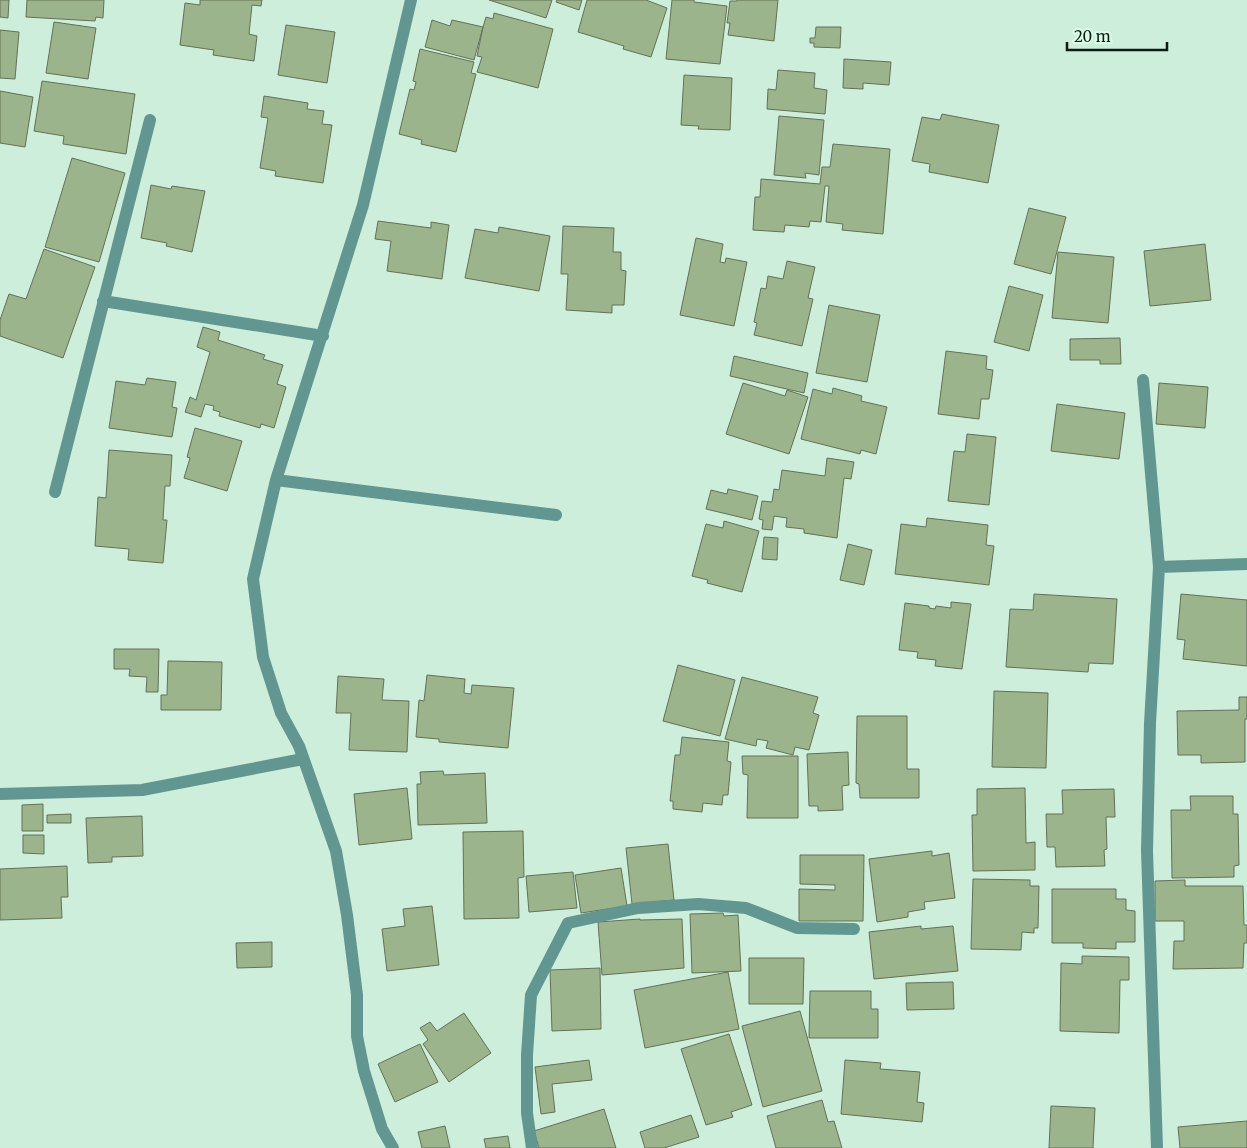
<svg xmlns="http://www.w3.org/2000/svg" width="1247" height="1148" font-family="Merriweather,serif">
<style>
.building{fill:#9cb48b;stroke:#627157}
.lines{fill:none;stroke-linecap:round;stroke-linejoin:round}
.minor{stroke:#629691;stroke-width:12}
</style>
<rect width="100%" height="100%" fill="#cdeedb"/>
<!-- building -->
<path class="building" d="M 0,0 L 9,0 L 8,18 L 0,17 Z
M 27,0 L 104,0 L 103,18 L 96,17 L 95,21 L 26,17 Z
M 200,0 L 262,0 L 261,6 L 252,5 L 249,34 L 257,36 L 254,61 L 213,55 L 214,50 L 180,45 L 185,3 L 200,5 Z
M 489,0 L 552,0 L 546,18 Z
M 557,0 L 582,0 L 579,10 L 556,2 Z
M 587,0 L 646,0 L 667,8 L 651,57 L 623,49 L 624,46 L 578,32 Z
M 672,0 L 694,0 L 694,2 L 727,6 L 720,64 L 666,59 Z
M 737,0 L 778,0 L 774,41 L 728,35 L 730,23 L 727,23 L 730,1 L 737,1 Z
M 494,13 L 553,29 L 538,88 L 477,72 L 482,57 L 477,56 L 483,27 L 486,17 L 493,19 Z
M 432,20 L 450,26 L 452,20 L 483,27 L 474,60 L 425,47 Z
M 54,22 L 96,28 L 88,79 L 46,73 Z
M 286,25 L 335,32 L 327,83 L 278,75 Z
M 816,27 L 841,27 L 840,48 L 814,47 L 814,43 L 810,43 L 810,38 L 815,38 Z
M 0,30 L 19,32 L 15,79 L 0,78 Z
M 420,49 L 474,62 L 471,73 L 476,74 L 456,152 L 421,144 L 422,140 L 399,134 L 410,89 L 414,90 L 416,82 L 413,81 Z
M 844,59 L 891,62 L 889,85 L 863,83 L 863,89 L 843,88 Z
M 778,70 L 815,73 L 814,88 L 827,90 L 825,114 L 767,109 L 768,89 L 776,90 Z
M 684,75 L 732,78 L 730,130 L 698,129 L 699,126 L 681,125 Z
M 42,81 L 135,94 L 126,154 L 63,144 L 64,136 L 34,131 Z
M 0,91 L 33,97 L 25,147 L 0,143 Z
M 264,96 L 308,103 L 307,109 L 324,111 L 322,124 L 332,125 L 323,183 L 275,176 L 276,171 L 260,168 L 268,118 L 261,117 Z
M 942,114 L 999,125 L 988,183 L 929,172 L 930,164 L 912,161 L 922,117 L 940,120 Z
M 779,116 L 824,120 L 819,175 L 805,173 L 806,178 L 774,175 Z
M 833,144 L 890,149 L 883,234 L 842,230 L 843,224 L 826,222 L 829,186 L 825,186 L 821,222 L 810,221 L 809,227 L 785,225 L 784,232 L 753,230 L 755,197 L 760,197 L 761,179 L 820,184 L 822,167 L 830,167 Z
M 72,158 L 125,173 L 99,262 L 45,247 Z
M 151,185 L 171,189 L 172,186 L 205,191 L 192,252 L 166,246 L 167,243 L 141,238 Z
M 1029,208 L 1066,217 L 1051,274 L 1014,264 Z
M 378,221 L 431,228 L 431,222 L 449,225 L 442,279 L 387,271 L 391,241 L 375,239 Z
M 563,226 L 614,228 L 613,252 L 621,252 L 621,270 L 626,271 L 624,305 L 612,305 L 612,313 L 566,310 L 568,274 L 561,274 Z
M 499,227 L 550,236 L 539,291 L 465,278 L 475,229 L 498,233 Z
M 696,238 L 723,244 L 720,262 L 725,263 L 726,258 L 747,262 L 734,326 L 680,315 Z
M 1205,244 L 1211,300 L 1150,306 L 1144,251 Z
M 44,249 L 95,267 L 63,358 L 0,336 L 0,320 L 9,294 L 26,299 Z
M 1058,252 L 1114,257 L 1108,323 L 1052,318 Z
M 787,261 L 815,267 L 808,298 L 813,299 L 802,346 L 754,335 L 757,323 L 754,322 L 761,288 L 766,289 L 768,276 L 783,279 Z
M 1009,286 L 1043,295 L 1029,351 L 994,342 Z
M 829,305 L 880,315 L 867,382 L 816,373 Z
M 203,327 L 220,332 L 218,340 L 265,355 L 263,359 L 283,365 L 277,384 L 286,387 L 274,428 L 261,424 L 260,428 L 219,416 L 220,412 L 213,410 L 214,406 L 205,404 L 201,417 L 185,412 L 190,397 L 196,400 L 210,352 L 197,347 Z
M 1120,338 L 1121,364 L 1100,364 L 1100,360 L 1070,360 L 1070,339 Z
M 946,351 L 987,356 L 986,369 L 993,370 L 989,399 L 981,399 L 979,419 L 938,414 Z
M 734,356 L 808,373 L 804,393 L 730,376 Z
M 147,378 L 176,382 L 172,407 L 177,408 L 172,437 L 109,428 L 116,381 L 145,385 Z
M 743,383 L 785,396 L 787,390 L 808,397 L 789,454 L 726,434 Z
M 1159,383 L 1208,387 L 1205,428 L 1156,424 Z
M 833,388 L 862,396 L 861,401 L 887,407 L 876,454 L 861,450 L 860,454 L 801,439 L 813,389 L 832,394 Z
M 1057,404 L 1125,413 L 1119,459 L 1051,451 Z
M 195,428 L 242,441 L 227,491 L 184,478 L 190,458 L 187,457 Z
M 967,434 L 996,437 L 989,505 L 948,501 L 954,451 L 965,452 Z
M 109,450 L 172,455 L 170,486 L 165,486 L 163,520 L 167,520 L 163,563 L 128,560 L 129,549 L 95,546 L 98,497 L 106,498 Z
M 827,458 L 854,462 L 851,479 L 844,478 L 837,538 L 804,533 L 804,529 L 786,527 L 787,518 L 774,516 L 772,530 L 762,529 L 763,520 L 759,519 L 762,501 L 772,502 L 774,489 L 779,490 L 782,470 L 825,476 Z
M 728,489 L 758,496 L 752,520 L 706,509 L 711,490 L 727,494 Z
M 927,518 L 988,525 L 986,545 L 994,546 L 989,585 L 895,574 L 901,524 L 926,527 Z
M 724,521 L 759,531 L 742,592 L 707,583 L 708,580 L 692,576 L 706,524 L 723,528 Z
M 764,537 L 778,538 L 777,560 L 762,559 Z
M 848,544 L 872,550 L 864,585 L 840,580 Z
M 1034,594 L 1117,599 L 1113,664 L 1089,663 L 1088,672 L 1006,667 L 1010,609 L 1033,610 Z
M 1181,594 L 1247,600 L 1247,666 L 1183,659 L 1185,640 L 1177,639 Z
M 951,602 L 971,604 L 962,669 L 935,666 L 936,660 L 917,658 L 918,652 L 899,650 L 905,603 L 929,606 L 929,608 L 935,609 L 936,606 L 951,608 Z
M 114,649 L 159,649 L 158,692 L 146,692 L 147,677 L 129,676 L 130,669 L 114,669 Z
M 168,661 L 222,662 L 221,710 L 161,710 L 161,695 L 167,695 Z
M 678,665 L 735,680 L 720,736 L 663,721 Z
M 427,675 L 465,679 L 464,693 L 471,694 L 472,685 L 514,688 L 508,748 L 439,742 L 439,739 L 416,737 L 419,700 L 424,701 Z
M 338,676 L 384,679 L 382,700 L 409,701 L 407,752 L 349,750 L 351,713 L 336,713 Z
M 742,677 L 818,697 L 813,713 L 819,715 L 809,750 L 795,747 L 793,755 L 766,748 L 768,741 L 757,739 L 756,746 L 725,739 Z
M 994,691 L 1048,693 L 1046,768 L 992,767 Z
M 1239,697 L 1247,697 L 1247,719 L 1245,719 L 1245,762 L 1201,763 L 1201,755 L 1178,755 L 1177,711 L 1239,710 Z
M 857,716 L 907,716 L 907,769 L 919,769 L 919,798 L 860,798 L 859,784 L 856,783 Z
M 682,737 L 729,742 L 727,761 L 731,762 L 728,795 L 723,795 L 722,805 L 703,803 L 702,812 L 673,809 L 673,801 L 670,801 L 675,755 L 680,755 Z
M 848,752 L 849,785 L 842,786 L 843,810 L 818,811 L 818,806 L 809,806 L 807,754 Z
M 742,756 L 798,756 L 798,818 L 747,818 L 748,775 L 743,774 Z
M 443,771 L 444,775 L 485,773 L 487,823 L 418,825 L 417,784 L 421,784 L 420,772 Z
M 407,788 L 412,839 L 359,845 L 354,794 Z
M 1025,788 L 1026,843 L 1035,842 L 1035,870 L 973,871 L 972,815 L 977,815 L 977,789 Z
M 1114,789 L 1115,817 L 1106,817 L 1107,849 L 1104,850 L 1105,866 L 1056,867 L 1055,847 L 1047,847 L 1046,814 L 1063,814 L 1062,790 Z
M 1190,796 L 1233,796 L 1233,814 L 1238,814 L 1239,865 L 1234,866 L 1234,877 L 1172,878 L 1171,810 L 1191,810 Z
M 43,804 L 43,831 L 22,831 L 22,805 Z
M 71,814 L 71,823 L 47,823 L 47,815 Z
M 142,816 L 143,856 L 112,857 L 112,862 L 88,863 L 86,818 Z
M 523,831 L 524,877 L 518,878 L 519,918 L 464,919 L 463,832 Z
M 23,835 L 44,835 L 44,854 L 23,853 Z
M 668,844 L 674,900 L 632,904 L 626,848 Z
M 932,851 L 932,856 L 949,853 L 955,898 L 924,902 L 925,909 L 908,912 L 908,917 L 877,922 L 869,859 Z
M 800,855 L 864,855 L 863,921 L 799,921 L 799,889 L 835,890 L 835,885 L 800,884 Z
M 67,866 L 68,897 L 61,897 L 62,918 L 0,920 L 0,869 Z
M 621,868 L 627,906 L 581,913 L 575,875 Z
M 573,872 L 577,908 L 529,912 L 526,876 Z
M 973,879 L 1030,880 L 1030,886 L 1039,886 L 1038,928 L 1034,928 L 1034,933 L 1022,932 L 1021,950 L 971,949 Z
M 1185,880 L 1185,886 L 1243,886 L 1244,925 L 1247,925 L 1247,943 L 1244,943 L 1243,968 L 1173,969 L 1174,941 L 1184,941 L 1184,921 L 1155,921 L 1155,881 Z
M 1052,889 L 1116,889 L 1116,899 L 1126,899 L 1126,910 L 1135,911 L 1135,942 L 1116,942 L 1116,949 L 1083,948 L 1083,943 L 1052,943 Z
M 432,906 L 439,965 L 387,971 L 382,929 L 405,926 L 403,909 Z
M 723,913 L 724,916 L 738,915 L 741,971 L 692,973 L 690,914 Z
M 640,919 L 640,920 L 682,919 L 684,968 L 602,975 L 598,922 Z
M 921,926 L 921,929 L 953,926 L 958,971 L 874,979 L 869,932 Z
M 272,942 L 272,967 L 237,968 L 236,943 Z
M 1082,956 L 1129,957 L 1129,980 L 1120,980 L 1119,1033 L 1060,1031 L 1061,963 L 1082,964 Z
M 749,958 L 804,958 L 803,1004 L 749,1004 Z
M 600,968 L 601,1029 L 552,1031 L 550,970 Z
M 728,972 L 739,1029 L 645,1048 L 634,990 Z
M 953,982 L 954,1009 L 907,1010 L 906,983 Z
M 810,991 L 871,991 L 871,1009 L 878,1009 L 878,1038 L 809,1038 Z
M 800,1011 L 822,1091 L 763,1107 L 742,1026 Z
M 464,1013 L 491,1053 L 449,1082 L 423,1044 L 428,1040 L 420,1028 L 430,1022 L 437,1031 Z
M 729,1034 L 752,1105 L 731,1112 L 733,1117 L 706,1125 L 681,1049 Z
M 420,1044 L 438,1082 L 395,1102 L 378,1064 Z
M 589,1060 L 592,1080 L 552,1084 L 555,1112 L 541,1114 L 535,1067 Z
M 845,1060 L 881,1063 L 880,1069 L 920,1072 L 917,1102 L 924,1103 L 922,1122 L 841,1114 Z
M 822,1100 L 828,1122 L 834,1121 L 842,1148 L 776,1148 L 767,1116 Z
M 1051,1106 L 1095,1108 L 1093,1148 L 1049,1148 Z
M 604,1109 L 616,1148 L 539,1148 L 534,1131 Z
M 691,1115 L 699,1137 L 664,1148 L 645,1148 L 640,1132 Z
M 1247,1121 L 1247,1148 L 1180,1148 L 1178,1127 Z
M 445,1126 L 450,1148 L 422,1148 L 418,1132 Z
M 508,1136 L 510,1148 L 486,1148 L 484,1139 Z"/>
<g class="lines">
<!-- minor -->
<path class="minor" d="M 103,301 L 323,336
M 1143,380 L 1159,567
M 276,480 L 556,515
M 55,492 L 150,120
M 0,794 L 142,790 L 303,759
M 393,1148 L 382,1129 L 364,1071 L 357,1036 L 357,995 L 347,915 L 336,851 L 299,746 L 281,713 L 263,657 L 253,579 L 276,480 L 363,205 L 411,0
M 532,1148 L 527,1113 L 527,1055 L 531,995 L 568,923 L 638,908 L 698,904 L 746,908 L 797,928 L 854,929
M 1157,1148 L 1147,851 L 1150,723 L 1159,567 L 1247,564"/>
</g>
<!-- scale -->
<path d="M1067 42v8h100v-8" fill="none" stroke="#0e1a14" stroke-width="2.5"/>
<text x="1074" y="42" font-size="15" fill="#0e1a14" stroke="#dafce9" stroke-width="4" paint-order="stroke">20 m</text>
</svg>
